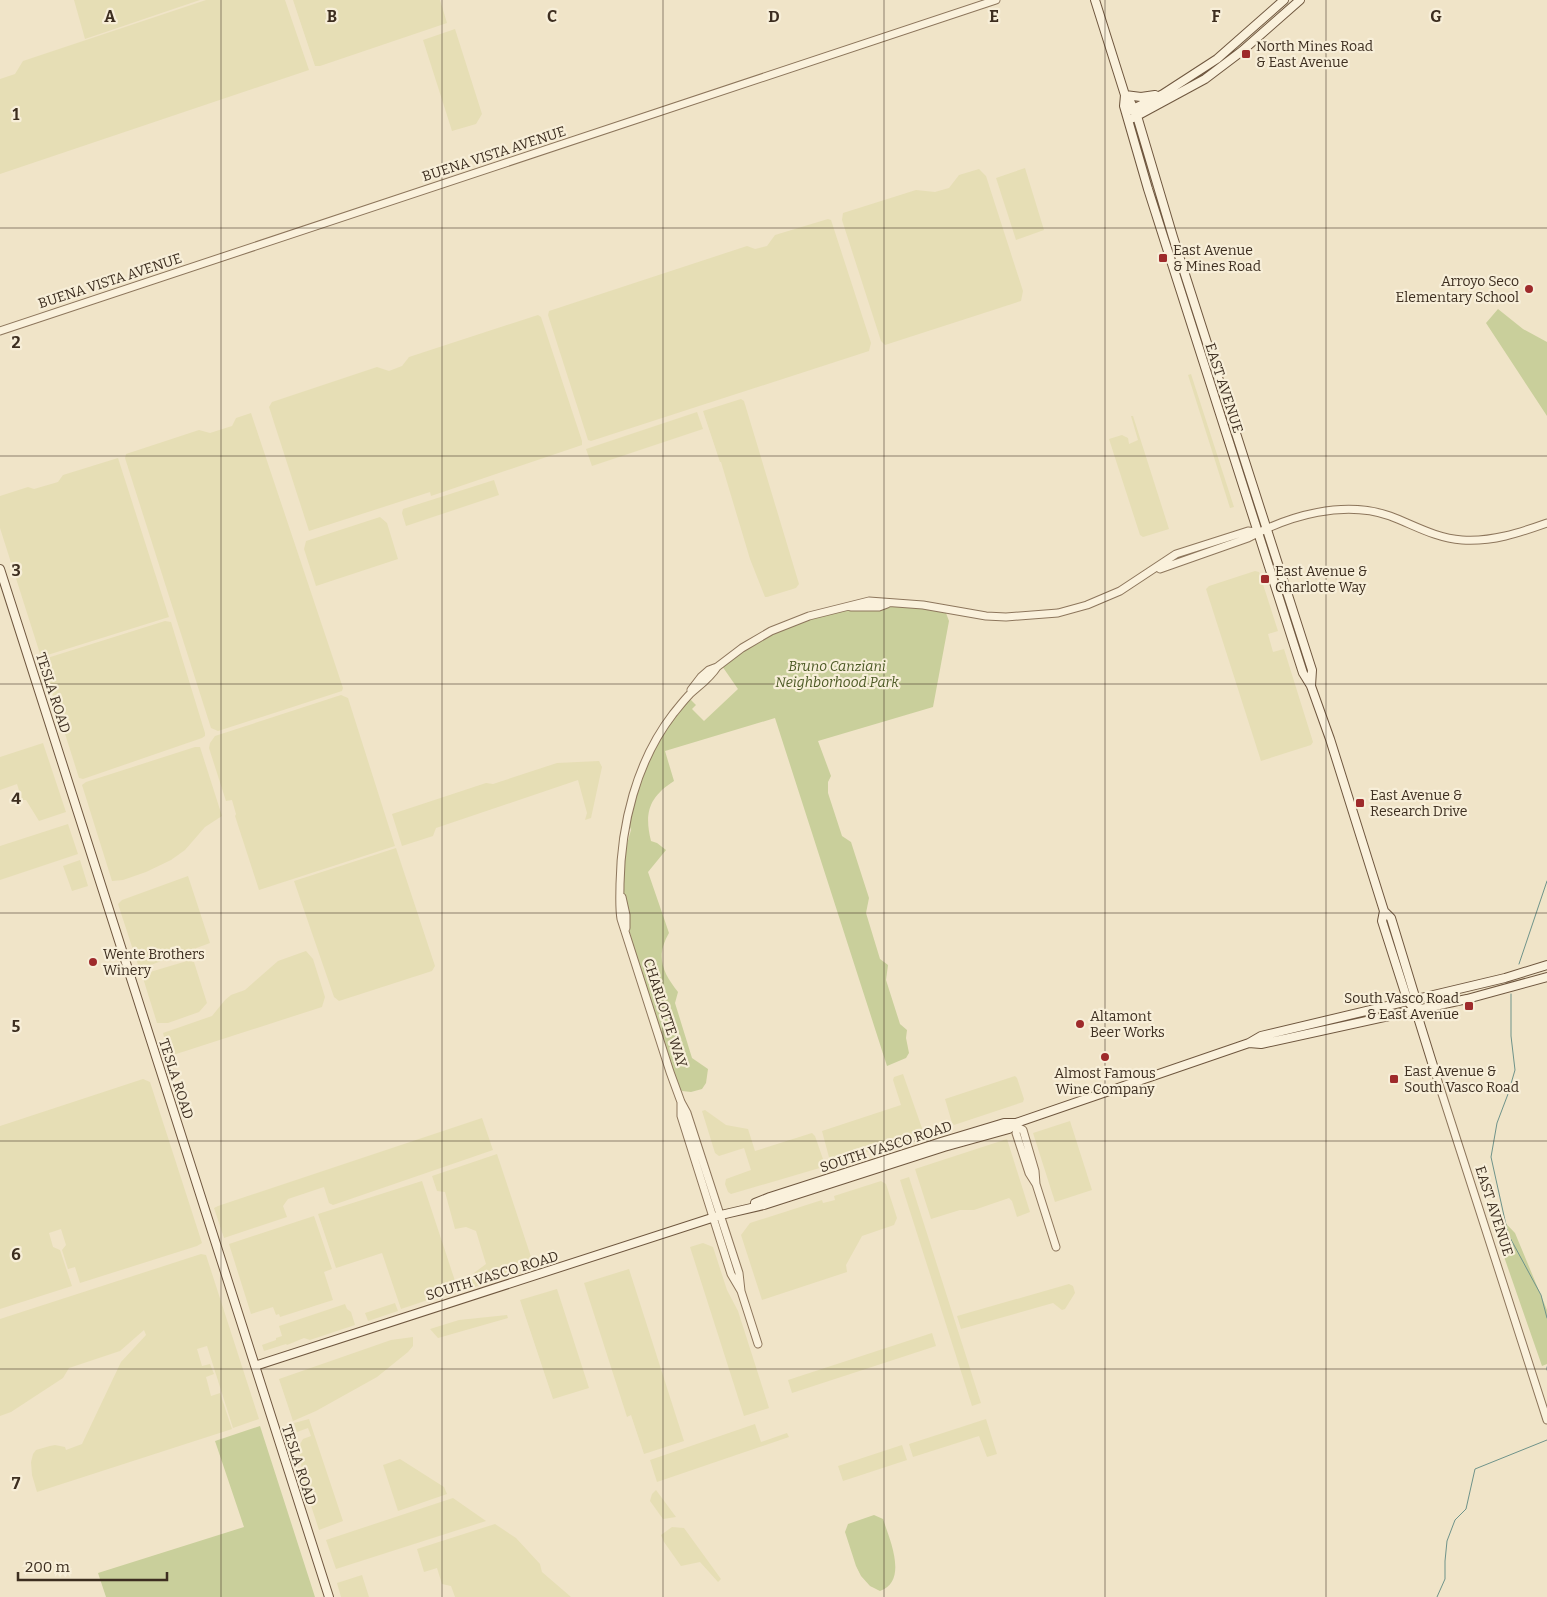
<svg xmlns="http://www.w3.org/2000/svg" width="1547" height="1597" font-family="Bitter,serif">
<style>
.farmland{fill:#e6deb5}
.green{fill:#c9cf9b}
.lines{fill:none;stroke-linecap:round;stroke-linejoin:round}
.stream{stroke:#6f938a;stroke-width:1}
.tertiary-casing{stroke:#8d765c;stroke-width:9}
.secondary-casing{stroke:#6f573f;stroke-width:10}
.tertiary{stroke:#faf1dc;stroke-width:7}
.secondary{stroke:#faf1dc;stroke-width:8}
.grid{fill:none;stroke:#3d2e20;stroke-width:1;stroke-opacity:0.55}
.poi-dot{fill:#9e2a2b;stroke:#f7eed8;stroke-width:2}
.labels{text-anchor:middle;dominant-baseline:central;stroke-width:4.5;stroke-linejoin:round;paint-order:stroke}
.poi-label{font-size:14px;fill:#3d2e20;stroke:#f7eed8;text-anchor:start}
.street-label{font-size:14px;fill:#3d2e20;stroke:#f7eed8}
.park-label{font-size:14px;font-style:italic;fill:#4d5a26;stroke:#f7eed8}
.grid-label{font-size:16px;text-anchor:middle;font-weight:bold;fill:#3d2e20;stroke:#f7eed8;stroke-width:4.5;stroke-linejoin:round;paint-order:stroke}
</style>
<rect width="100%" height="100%" fill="#f0e4c8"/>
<!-- farmland -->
<path class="farmland" d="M 74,0 L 200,0 L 85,39 Z
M 206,0 L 285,0 L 309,70 L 0,174 L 0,79 L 15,74 L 23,61 Z
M 293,0 L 440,0 L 447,23 L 320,66 L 315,66 Z
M 455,29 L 482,114 L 476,124 L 452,131 L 423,40 Z
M 1025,168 L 1044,230 L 1016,240 L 996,178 Z
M 979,169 L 986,176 L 1023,291 L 1021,301 L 885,345 L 881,341 L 842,220 L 843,213 L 916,190 L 935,192 L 949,188 L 959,175 Z
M 828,219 L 831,220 L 871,343 L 869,351 L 591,441 L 588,440 L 548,315 L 549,311 L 747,246 L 755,249 L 767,246 L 775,235 Z
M 538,315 L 541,317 L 582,441 L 582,445 L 431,496 L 430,492 L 309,531 L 269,407 L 272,402 L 377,367 L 389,371 L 402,366 L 409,357 Z
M 1191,374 L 1234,507 L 1230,508 L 1188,375 Z
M 741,399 L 744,401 L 799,584 L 796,588 L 767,597 L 765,597 L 750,559 L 721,462 L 720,462 L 703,411 Z
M 697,412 L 703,429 L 592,466 L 586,449 Z
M 251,413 L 343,688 L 342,691 L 218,731 L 211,728 L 125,458 L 126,454 L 199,430 L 210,433 L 232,426 L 236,418 Z
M 1131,416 L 1133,416 L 1169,529 L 1143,537 L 1140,535 L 1109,439 L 1122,435 L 1128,438 L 1129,444 L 1138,440 Z
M 118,458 L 169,617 L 41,657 L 0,528 L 0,496 L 28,487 L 34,489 L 58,482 L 63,475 Z
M 494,480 L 499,495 L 406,526 L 402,513 L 403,509 Z
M 380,517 L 387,523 L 398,559 L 316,586 L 304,549 L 306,541 Z
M 1255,571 L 1259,572 L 1278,631 L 1268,634 L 1273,652 L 1284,649 L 1313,742 L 1311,745 L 1261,761 L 1206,589 L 1209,586 Z
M 165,621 L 171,622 L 205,733 L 205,736 L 202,738 L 83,779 L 79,778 L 43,664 L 44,659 Z
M 341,695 L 348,698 L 395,846 L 259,890 L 235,816 L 236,814 L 232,800 L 226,801 L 209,748 L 210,743 L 215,736 Z
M 43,743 L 66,812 L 39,821 L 26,800 L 22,800 L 17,784 L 0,790 L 0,757 Z
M 195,747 L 200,747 L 222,816 L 205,827 L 185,850 L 171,860 L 146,872 L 123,880 L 112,881 L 82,785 L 86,782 Z
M 599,761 L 602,767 L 591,818 L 585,820 L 587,813 L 578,780 L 436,828 L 433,836 L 402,846 L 392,814 L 486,783 L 493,784 L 557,763 Z
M 68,824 L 78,854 L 0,880 L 0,846 Z
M 396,848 L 435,966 L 432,971 L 339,1001 L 334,997 L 294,881 Z
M 80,860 L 88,886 L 72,891 L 63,866 Z
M 188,876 L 210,943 L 148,966 L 139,968 L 118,904 L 122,900 Z
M 306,951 L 313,959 L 325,997 L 322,1007 L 170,1056 L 168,1053 L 163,1033 L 212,1016 L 225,1000 L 231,995 L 245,990 L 278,961 Z
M 187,961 L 194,962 L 207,1003 L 199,1012 L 168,1023 L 157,1023 L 143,978 L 150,972 Z
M 903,1074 L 923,1131 L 923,1134 L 833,1163 L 830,1161 L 822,1131 L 901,1105 L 893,1080 L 894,1077 Z
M 1015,1076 L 1017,1078 L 1024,1099 L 1023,1102 L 954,1125 L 952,1123 L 945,1099 Z
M 143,1079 L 150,1082 L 202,1243 L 197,1246 L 80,1283 L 75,1267 L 68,1269 L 62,1250 L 66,1245 L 61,1229 L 49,1233 L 53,1247 L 60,1250 L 72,1286 L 0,1309 L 0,1126 Z
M 705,1110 L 726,1125 L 748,1129 L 755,1151 L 812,1133 L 815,1136 L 824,1162 L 823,1167 L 731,1194 L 728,1192 L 725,1184 L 726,1179 L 751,1170 L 744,1148 L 719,1156 L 715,1153 L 702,1111 Z
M 482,1118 L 493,1150 L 333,1205 L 329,1203 L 324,1187 L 288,1199 L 283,1206 L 287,1217 L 224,1238 L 214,1208 L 218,1206 Z
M 1070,1121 L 1092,1190 L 1055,1202 L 1033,1133 Z
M 1007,1139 L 1030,1212 L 1017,1217 L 1012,1201 L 1009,1198 L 974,1210 L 960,1210 L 931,1219 L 915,1169 Z
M 497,1154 L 534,1266 L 474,1287 L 470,1276 L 486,1264 L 476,1231 L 466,1227 L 455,1229 L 445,1192 L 437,1191 L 432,1176 Z
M 909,1177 L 981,1403 L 972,1406 L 900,1180 Z
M 422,1181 L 458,1290 L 401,1309 L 382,1253 L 336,1268 L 318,1214 Z
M 881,1181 L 886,1184 L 897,1218 L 894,1225 L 862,1236 L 846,1265 L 847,1272 L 762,1300 L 741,1235 L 750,1223 L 822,1200 L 823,1203 L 835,1200 L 834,1196 Z
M 314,1216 L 332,1269 L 324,1272 L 333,1300 L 280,1317 L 279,1314 L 276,1315 L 273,1307 L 251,1314 L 229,1244 Z
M 703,1243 L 713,1247 L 727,1290 L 738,1311 L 769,1408 L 744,1416 L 690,1247 Z
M 201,1254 L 206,1255 L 259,1419 L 233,1428 L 207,1346 L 197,1349 L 202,1366 L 210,1364 L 214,1374 L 206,1377 L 211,1396 L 220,1393 L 232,1429 L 37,1492 L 32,1475 L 31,1462 L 33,1454 L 36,1450 L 50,1446 L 55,1445 L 65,1447 L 66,1450 L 82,1444 L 121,1362 L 146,1335 L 144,1330 L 120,1351 L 69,1368 L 63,1378 L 11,1412 L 0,1416 L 0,1319 Z
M 629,1269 L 684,1441 L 644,1454 L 631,1415 L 627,1417 L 584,1283 Z
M 1069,1284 L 1073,1286 L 1075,1293 L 1065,1309 L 1062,1310 L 1053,1303 L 961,1329 L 957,1316 Z
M 557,1289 L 589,1388 L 553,1399 L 520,1300 Z
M 395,1303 L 398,1311 L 368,1321 L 365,1313 Z
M 345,1304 L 347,1309 L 351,1312 L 355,1325 L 310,1340 L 304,1338 L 287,1345 L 286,1344 L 264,1351 L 262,1345 L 276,1340 L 276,1338 L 282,1336 L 279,1326 Z
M 507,1315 L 508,1318 L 438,1338 L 430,1329 L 459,1320 Z
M 932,1333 L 936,1346 L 792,1393 L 788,1380 Z
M 413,1337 L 413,1346 L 408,1352 L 377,1377 L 316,1411 L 293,1421 L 279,1379 L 391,1340 Z
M 309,1419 L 343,1521 L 319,1530 L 304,1484 L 300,1458 L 300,1444 L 303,1439 L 311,1436 L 308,1428 L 297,1432 L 294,1423 Z
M 986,1419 L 997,1454 L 987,1457 L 979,1436 L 913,1457 L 909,1444 Z
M 755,1424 L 761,1442 L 787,1433 L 789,1437 L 657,1482 L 650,1460 Z
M 902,1445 L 907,1460 L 843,1481 L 838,1466 Z
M 400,1459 L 444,1487 L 447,1494 L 398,1511 L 383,1465 Z
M 656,1490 L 676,1517 L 663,1519 L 650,1501 L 652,1494 Z
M 453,1498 L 486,1521 L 336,1569 L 326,1540 Z
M 495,1524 L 516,1538 L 540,1564 L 542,1572 L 571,1597 L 455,1597 L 451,1586 L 442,1584 L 437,1568 L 424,1572 L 417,1549 Z
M 672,1527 L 684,1528 L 721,1579 L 718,1582 L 700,1562 L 681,1566 L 664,1542 L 661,1535 Z
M 362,1575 L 369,1597 L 341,1597 L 337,1583 Z"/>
<!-- green -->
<path class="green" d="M 1498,309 L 1523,329 L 1547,342 L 1547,416 L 1486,323 Z
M 888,606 L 914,607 L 946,613 L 949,621 L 933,707 L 818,741 L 831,776 L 828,782 L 828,793 L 842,836 L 851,842 L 869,898 L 866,913 L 880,959 L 888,965 L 886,980 L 900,1024 L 907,1030 L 906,1038 L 909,1053 L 906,1058 L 887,1066 L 775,718 L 665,751 L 674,781 C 649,797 644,813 651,841 L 657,843 L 666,850 L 648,872 L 669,933 C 655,957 663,973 678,992 L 675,1003 L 692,1058 L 708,1069 L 706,1083 L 702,1089 L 691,1092 L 682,1091 L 677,1085 L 637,961 L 629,929 L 624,892 L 624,854 L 631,830 L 628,821 L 640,781 L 653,752 L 675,717 L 688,700 L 691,700 L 696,705 L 692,709 L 704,721 L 738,689 L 722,666 C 760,638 803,617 849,610 C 862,608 875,607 888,606 Z
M 1485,1202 L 1515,1233 L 1547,1310 L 1547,1364 L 1542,1366 Z
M 260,1426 L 315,1597 L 106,1597 L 98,1573 L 244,1527 L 215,1441 Z
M 874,1515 L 883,1519 C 889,1538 909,1581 880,1591 L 870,1586 L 861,1576 L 856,1566 L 845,1532 L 848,1524 Z"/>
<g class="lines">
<!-- stream -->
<path class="stream" d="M 1519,964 L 1547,881
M 1511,994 L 1511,1036 L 1515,1070 L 1508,1094 L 1497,1123 L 1491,1157 L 1508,1234 L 1541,1295 L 1547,1318
M 1547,1367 L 1547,1370
M 1437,1597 L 1445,1579 L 1445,1561 L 1447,1541 L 1455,1520 L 1466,1509 L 1475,1469 L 1547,1440"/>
<!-- tertiary casing -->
<g class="tertiary-casing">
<path id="tertiary" d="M 0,331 L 996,0
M 1160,569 L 1248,538 C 1290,515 1344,500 1390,516 C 1414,525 1435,538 1462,540 C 1492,542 1519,533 1547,523
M 851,607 L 879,607 L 887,604
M 717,667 C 710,678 700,685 690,694 C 684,700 678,708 673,714 C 636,762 621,825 620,884 C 620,896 619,907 621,919 L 670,1072 L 681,1102 L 687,1113 L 739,1273 L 741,1291
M 691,690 L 701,677 L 709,670 L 717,667 L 742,648 L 771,631 L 809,616 L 869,601 L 923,605 L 986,616 L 1006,617 L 1058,613 L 1087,605 L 1120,591 L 1176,554 L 1248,531 L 1258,532
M 622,897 L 626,915 L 626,928
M 1435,1072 L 1547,1420
M 681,1103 L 681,1116 L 731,1274 L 741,1291 L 758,1344
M 1016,1123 L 1017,1127 L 1016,1133 L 1029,1173 L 1036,1184 L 1056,1247
M 1017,1127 L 1023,1130 L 1035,1171 L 1036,1184"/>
</g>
<!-- secondary casing -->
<g class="secondary-casing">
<path id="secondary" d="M 1095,0 L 1125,95 L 1130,101 L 1137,116 L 1173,237 L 1312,670 L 1311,686
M 1125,95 L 1124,106 L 1148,189 L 1303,673 L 1311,686 L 1330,739 L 1384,911 L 1391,918 L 1416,1000 L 1416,1011 L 1435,1072
M 1125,95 L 1141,97 L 1155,95
M 1131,110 L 1163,94 L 1217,59 L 1284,0
M 1133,118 L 1205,79 L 1242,51 L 1300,0
M 0,569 L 329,1597
M 1384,911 L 1382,921 L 1408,1002 L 1411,1005
M 1249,1043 L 1261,1044 L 1467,999 L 1547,977
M 755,1203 L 770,1197 L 941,1142 L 1004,1123 L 1016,1123
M 255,1366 L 721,1215 L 764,1205 L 944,1147 L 1009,1129 L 1016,1123 L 1249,1043 L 1261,1036 L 1505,978 L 1547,965"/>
</g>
<!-- tertiary -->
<use href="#tertiary" class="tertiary"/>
<!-- secondary -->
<use href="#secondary" class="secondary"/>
</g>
<!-- grid -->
<path class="grid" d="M 221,0 L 221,1597M 442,0 L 442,1597M 663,0 L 663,1597M 884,0 L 884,1597M 1105,0 L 1105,1597M 1326,0 L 1326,1597M 0,228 L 1547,228M 0,456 L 1547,456M 0,684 L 1547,684M 0,913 L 1547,913M 0,1141 L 1547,1141M 0,1369 L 1547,1369"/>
<!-- markers -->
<g class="poi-dot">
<rect x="1241" y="49" width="10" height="10" rx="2.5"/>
<rect x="1158" y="253" width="10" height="10" rx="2.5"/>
<circle cx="1529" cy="289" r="5"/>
<rect x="1260" y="574" width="10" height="10" rx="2.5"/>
<rect x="1355" y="798" width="10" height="10" rx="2.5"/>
<circle cx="93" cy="962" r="5"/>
<rect x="1464" y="1001" width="10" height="10" rx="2.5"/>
<circle cx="1080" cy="1024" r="5"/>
<circle cx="1105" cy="1057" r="5"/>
<rect x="1389" y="1074" width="10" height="10" rx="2.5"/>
</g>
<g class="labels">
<!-- poi labels -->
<g class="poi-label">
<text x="1256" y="46">North Mines Road<tspan x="1256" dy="16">&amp; East Avenue</tspan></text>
<text x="1173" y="250">East Avenue<tspan x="1173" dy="16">&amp; Mines Road</tspan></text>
<text x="1519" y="281" text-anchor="end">Arroyo Seco<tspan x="1519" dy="16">Elementary School</tspan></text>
<text x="1275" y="571">East Avenue &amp;<tspan x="1275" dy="16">Charlotte Way</tspan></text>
<text x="1370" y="795">East Avenue &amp;<tspan x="1370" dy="16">Research Drive</tspan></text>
<text x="103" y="954">Wente Brothers<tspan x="103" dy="16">Winery</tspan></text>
<text x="1459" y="998" text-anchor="end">South Vasco Road<tspan x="1459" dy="16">&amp; East Avenue</tspan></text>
<text x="1090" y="1016">Altamont<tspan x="1090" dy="16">Beer Works</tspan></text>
<text x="1404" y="1071">East Avenue &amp;<tspan x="1404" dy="16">South Vasco Road</tspan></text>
<text x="1105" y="1073" text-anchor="middle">Almost Famous<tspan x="1105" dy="16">Wine Company</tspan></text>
</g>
<!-- street labels -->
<g class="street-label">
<text transform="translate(494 154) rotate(-18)">BUENA VISTA AVENUE</text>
<text transform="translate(110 281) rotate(-18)">BUENA VISTA AVENUE</text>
<text transform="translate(1224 388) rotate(72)">EAST AVENUE</text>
<text transform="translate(53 693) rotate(72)">TESLA ROAD</text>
<text transform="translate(665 1013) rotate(72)">CHARLOTTE WAY</text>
<text transform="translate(176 1079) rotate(72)">TESLA ROAD</text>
<text transform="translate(886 1147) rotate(-18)">SOUTH VASCO ROAD</text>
<text transform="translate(1494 1211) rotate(72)">EAST AVENUE</text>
<text transform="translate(492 1276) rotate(-17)">SOUTH VASCO ROAD</text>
<text transform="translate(299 1465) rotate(72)">TESLA ROAD</text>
</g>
<!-- park labels -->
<g class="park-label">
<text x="837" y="666">Bruno Canziani<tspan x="837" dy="16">Neighborhood Park</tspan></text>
</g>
</g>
<g class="grid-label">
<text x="110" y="22">A</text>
<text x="332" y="22">B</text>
<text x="552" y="22">C</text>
<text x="774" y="22">D</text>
<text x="994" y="22">E</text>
<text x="1216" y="22">F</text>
<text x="1436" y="22">G</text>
<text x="16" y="120">1</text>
<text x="16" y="348">2</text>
<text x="16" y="576">3</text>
<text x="16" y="804">4</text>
<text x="16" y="1032">5</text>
<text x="16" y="1260">6</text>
<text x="16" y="1489">7</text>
</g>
<!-- scale -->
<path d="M18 1572v8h149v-8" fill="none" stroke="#3d2e20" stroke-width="2.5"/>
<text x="25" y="1572" font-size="15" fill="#3d2e20" stroke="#f7eed8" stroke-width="4" paint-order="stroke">200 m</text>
</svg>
